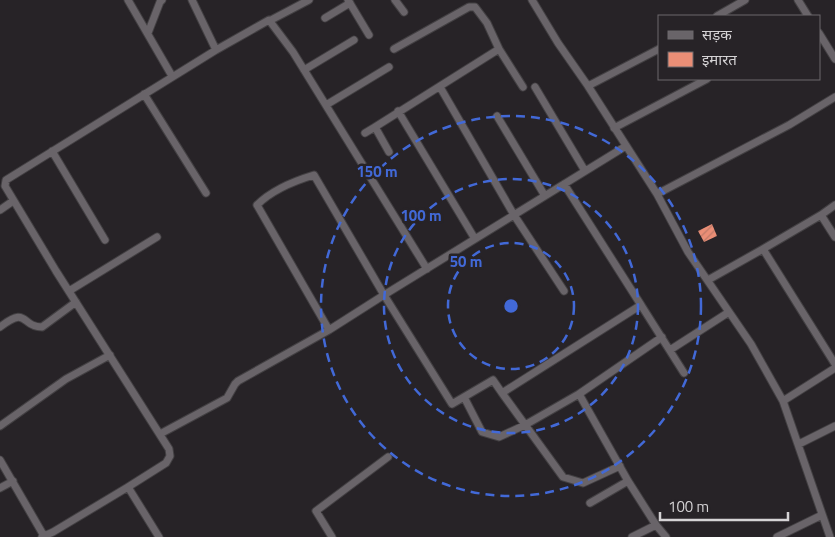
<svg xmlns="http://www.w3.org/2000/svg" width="835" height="537" font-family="'Titillium Web','Noto Sans Devanagari',sans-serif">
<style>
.building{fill:url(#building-hatch)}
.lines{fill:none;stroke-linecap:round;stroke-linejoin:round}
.street-casing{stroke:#434043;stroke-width:9}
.street{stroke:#696469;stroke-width:7}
.ring{fill:none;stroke:#4269d7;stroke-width:2.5;stroke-dasharray:9 6}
.centre{fill:#4269d7;stroke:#272327;stroke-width:2.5}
.ring-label{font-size:15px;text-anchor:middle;font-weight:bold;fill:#4269d7;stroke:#272327;stroke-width:5;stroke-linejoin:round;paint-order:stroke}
</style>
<defs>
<pattern id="building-hatch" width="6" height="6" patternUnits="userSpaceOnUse" patternTransform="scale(1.25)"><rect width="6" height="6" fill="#ea8e76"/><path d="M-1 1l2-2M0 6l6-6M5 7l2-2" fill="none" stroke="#c07a68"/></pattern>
</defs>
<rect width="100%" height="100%" fill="#272327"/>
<!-- building -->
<path class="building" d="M 712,224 L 717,236 L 704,242 L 698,231 Z"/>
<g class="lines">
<!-- street casing -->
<g class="street-casing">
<path id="street" d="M 128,0 L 172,76
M 192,0 L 216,50
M 348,0 L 369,35
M 395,0 L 404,12
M 532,0 L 558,43 L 588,86 L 657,194 L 688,252 L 751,344 L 783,401 L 830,537
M 798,0 L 808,16
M 717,16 L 745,0
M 325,18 L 350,3
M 271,20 L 309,0
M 148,33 L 160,2 L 162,0
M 819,33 L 835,59
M 394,49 L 469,7 L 475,7 L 487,23 L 499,49 L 523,87
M 304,70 L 354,40
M 588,86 L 659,49
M 440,87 L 514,215 L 564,291
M 535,87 L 585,171
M 144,94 L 206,193
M 326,105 L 389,67
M 398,111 L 475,239
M 497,116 L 545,196
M 614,128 L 707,79
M 365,133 L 375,127
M 52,151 L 105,240
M 389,152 L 375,127 L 499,49
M 564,184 L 641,305 L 502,393 L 493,380 L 452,404 L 384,295 L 626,146
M 657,194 L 789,125 L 835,97
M 835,205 L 821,215 L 835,237
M 0,210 L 13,201
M 763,249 L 821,215
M 708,280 L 763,249 L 835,364
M 69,291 L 157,237
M 641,305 L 684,373
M 0,327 C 29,305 20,327 42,327 L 76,302
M 670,350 L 729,312
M 502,393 L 563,477 L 583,483 L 620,466
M 464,397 L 482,432 L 499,437 L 525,425 L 579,394
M 783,401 L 835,368
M 0,426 L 66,379 L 110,355
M 160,434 L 227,398 L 235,384 L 238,381 L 329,330 L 384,295 L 314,175 C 294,181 272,190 257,205 L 329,330
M 799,444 L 835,426
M 0,460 L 44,536
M 0,488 L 13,481
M 590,503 L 628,481
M 656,525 L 628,481 L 579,394 L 662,337
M 42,537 L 53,532 L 128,487
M 159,537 L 128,487 L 166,463 L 170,456 L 169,449 L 56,271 L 5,186 L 6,180 L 216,50 L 269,20 L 293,52 L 427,269
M 332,537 L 316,511 L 388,457
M 632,537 L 656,525 L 666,537
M 777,537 L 822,515"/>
</g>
<!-- street -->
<use href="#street" class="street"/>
</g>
<!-- distance rings -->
<g class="ring">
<circle cx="511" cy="306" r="63"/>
<circle cx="511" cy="306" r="127"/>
<circle cx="511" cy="306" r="190"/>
</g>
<circle cx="511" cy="306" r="8" class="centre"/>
<g class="ring-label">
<text x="377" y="177">150 m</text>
<text x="421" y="221">100 m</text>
<text x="466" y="267">50 m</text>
</g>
<!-- legend -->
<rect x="658" y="15" width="162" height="65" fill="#272327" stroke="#6d696d"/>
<rect x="668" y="31" width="25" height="8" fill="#696469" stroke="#6d696d"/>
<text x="702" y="40" font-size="15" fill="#d5d3d5">सड़क</text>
<rect x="668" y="52" width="25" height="15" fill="#ea8e76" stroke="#6d696d"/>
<text x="702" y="65" font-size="15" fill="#d5d3d5">इमारत</text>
<!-- scale -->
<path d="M660 512v8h128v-8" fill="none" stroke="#d5d3d5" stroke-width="2.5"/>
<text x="668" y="512" font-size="15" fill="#d5d3d5" stroke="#272327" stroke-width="4" paint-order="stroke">100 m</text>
</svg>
